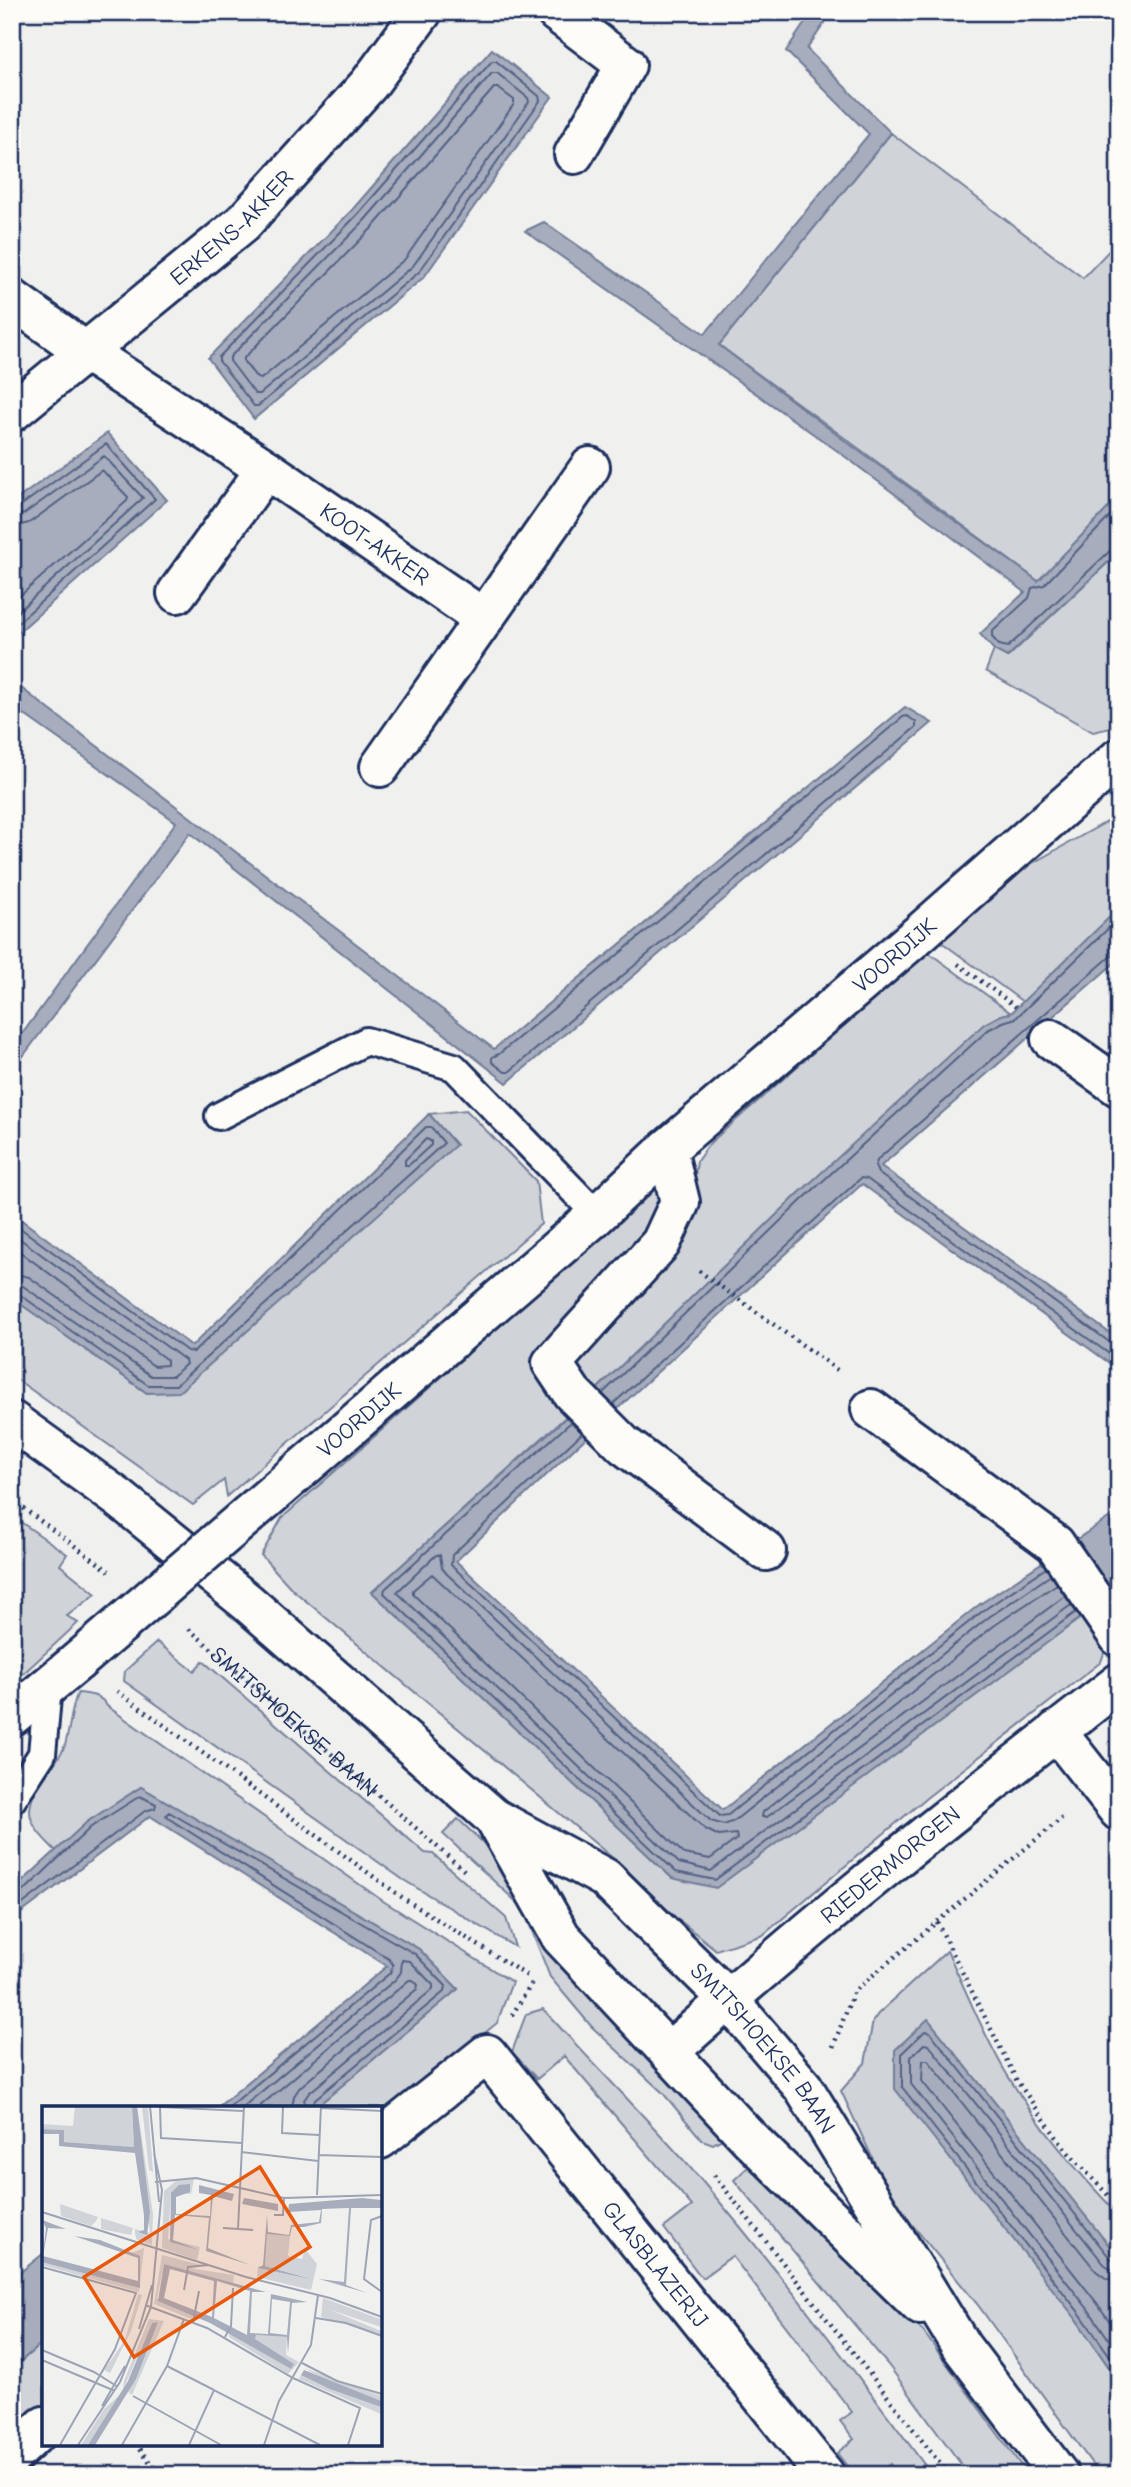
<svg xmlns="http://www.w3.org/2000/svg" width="1131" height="2487" font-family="'Comic Neue',sans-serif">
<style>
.green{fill:#d0d3d8;stroke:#76819b;stroke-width:2}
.water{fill:#a7adbd;stroke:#6f7b97;stroke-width:2}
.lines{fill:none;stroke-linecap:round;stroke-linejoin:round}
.shore{stroke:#536184;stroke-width:2}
.lane-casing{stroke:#1b2f5e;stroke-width:32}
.street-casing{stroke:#1b2f5e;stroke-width:44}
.secondary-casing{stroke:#1b2f5e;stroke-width:44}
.path{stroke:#1b2f5e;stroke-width:4.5;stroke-dasharray:2 5;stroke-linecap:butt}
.lane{stroke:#fdfcf7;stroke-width:26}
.street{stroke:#fdfcf7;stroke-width:38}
.secondary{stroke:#fdfcf7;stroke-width:38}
.street-bridge-casing{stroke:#1b2f5e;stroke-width:44;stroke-linecap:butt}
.street-bridge{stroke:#fdfcf7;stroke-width:38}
.labels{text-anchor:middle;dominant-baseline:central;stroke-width:6;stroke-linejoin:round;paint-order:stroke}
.street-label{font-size:23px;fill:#1b2f5e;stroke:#fdfcf7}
.inset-road{fill:none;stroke:#9ba3b4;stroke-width:2}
.view{fill:#e8590c;fill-opacity:0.15;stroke:#e8590c;stroke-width:3.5}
.inset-edge{fill:none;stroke:#1b2f5e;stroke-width:3.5}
</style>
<rect width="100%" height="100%" fill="#f0f0ee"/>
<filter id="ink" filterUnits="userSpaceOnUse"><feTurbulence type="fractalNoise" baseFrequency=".0143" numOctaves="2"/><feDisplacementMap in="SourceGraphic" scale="14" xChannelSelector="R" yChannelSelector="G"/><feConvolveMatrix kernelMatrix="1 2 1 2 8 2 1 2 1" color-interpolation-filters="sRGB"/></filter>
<g filter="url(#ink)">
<!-- green -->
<path class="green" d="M 891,133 L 1083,278 L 1119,240 L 1119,497 L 1038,581 L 719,345 Z
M 1119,552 L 1119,721 L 1110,728 L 1093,732 L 986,671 L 994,650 L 1008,657 Z
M 1119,815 L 1119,908 L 1023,1002 L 940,941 L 1022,869 Z
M 928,952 L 1011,1013 L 1001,1015 L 796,1196 L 591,1395 L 573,1372 L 575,1354 L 687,1233 L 698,1214 L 695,1176 L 697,1161 L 710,1143 Z
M 466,1110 L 536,1181 L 541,1224 L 227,1496 L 224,1480 L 193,1505 L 12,1376 L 12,1298 L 147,1393 L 455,1144 L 429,1114 Z
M 659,1185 L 661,1204 L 638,1245 L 541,1348 L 571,1412 L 372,1592 L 672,1878 L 1086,1614 L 1106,1647 L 1101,1662 L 925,1799 L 763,1935 L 716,1950 L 673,1915 L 615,1860 L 293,1590 L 261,1555 L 282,1518 Z
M 12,1516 L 67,1554 L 60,1565 L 96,1594 L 67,1616 L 78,1623 L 12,1684 Z
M 157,1642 L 194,1671 L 203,1661 L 425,1853 L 433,1854 L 506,1918 L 515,1947 L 402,1879 L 124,1681 L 125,1671 Z
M 78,1693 C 89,1694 101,1695 107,1706 L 383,1901 L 512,1982 L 497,2023 L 380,2119 L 380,2107 L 316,2107 L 458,1989 L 419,1949 L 141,1787 L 87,1822 L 56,1851 C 46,1841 30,1827 30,1811 C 30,1787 57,1767 65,1745 C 69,1733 73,1699 78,1693 Z
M 458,1819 L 496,1855 L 726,2137 L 713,2144 L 702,2140 L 663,2093 L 591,2026 L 550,1977 L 523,1908 L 443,1834 Z
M 947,1951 C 967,1992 984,2037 1008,2076 C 1039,2127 1078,2173 1119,2215 L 1119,2258 L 928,2019 L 1076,2319 L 1119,2382 L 1119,2475 L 1100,2475 L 978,2305 L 892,2200 L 841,2091 L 865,2063 L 873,2021 L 878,2014 Z
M 543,2009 C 596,2067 651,2122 702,2181 C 783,2276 858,2375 932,2475 L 897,2475 L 890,2464 L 875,2475 L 854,2475 L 837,2453 L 854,2439 L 840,2421 L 852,2412 L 732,2256 L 702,2278 L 664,2228 L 692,2206 L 564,2056 L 537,2079 L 512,2052 L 526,2014 Z
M 751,2164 L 852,2249 L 922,2330 L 1028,2475 L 969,2475 L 889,2366 L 734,2180 Z
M 44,2341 L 44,2406 L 12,2436 L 12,2369 Z"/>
<!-- water -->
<path class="water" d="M 812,12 L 832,12 L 807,49 L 891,133 L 719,345 L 844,440 L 1038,581 L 1119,497 L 1119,552 L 1007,657 L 994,650 L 980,634 L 1025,592 L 839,452 L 525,231 L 544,222 L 705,334 L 869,134 L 786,51 Z
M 492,49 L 552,97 L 424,277 L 254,419 L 208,358 L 352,210 Z
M 107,433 L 167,500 L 12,638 L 12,503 Z
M 12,681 L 494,1049 L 905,707 L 932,723 L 507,1083 L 190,833 L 12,1071 L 12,1048 L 176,822 L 12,706 Z
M 1119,908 L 1119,959 L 881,1166 L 1119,1340 L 1119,1370 L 862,1184 L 577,1446 L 456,1561 L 723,1810 L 980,1604 L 1119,1511 L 1119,1593 L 1086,1614 L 716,1888 L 672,1878 L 372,1592 L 591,1395 L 796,1196 L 984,1024 L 1001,1015 L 1011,1013 Z
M 429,1114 L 456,1145 L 179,1392 L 147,1393 L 12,1298 L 12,1213 L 192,1346 Z
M 141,1787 L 419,1949 L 458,1989 L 316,2107 L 218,2107 L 387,1966 L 150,1816 L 12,1920 L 12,1891 L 87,1822 Z
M 928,2019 L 1119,2258 L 1119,2382 L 1076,2319 L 895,2089 L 895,2050 Z
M 44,2253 L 44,2341 L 12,2369 L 12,2279 Z"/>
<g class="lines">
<!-- shore -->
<path class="shore" d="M 492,61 L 496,61 L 539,96 L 540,101 L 419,272 L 258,406 L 254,406 L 219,361 L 219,357 L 357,215 Z
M 492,73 L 497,73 L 528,98 L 529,102 L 413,266 L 260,394 L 255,394 L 230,361 L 230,357 L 364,221 Z
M 494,88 L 498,88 L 514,100 L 514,104 L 405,259 L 261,379 L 257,378 L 244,362 L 244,358 L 372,228 Z
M 1119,507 L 1044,585 L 1032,588 L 1029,598 L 992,632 L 992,637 L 999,645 L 1008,647 L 1111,550 L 1119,548
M 12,508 L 19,507 L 106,444 L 155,499 L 12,628
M 12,517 L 24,514 L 104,456 L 143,498 L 12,617
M 12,527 L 29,523 L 102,470 L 128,497 L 127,501 L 12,603
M 907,716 L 916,722 L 916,727 L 509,1072 L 505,1072 L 492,1062 L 492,1057 L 499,1054 L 903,717 Z
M 1119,954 L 1111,956 L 878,1159 L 875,1166 L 878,1173 L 1112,1344 L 1119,1345
M 426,1139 L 431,1141 L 431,1145 L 409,1165 L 405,1165 L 405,1160 Z
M 12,1222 L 187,1351 L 194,1352 L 426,1127 L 431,1127 L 444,1143 L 176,1385 L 148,1385 L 19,1294 L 12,1292
M 12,1233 L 185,1360 L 186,1364 L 173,1376 L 151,1376 L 23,1286 L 12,1284
M 12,1246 L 167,1360 L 167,1365 L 154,1366 L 29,1277 L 12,1273
M 602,1394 L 801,1201 L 988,1030 L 1003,1022 L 1016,1018 L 1119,918
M 613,1404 L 861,1178 L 867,1179 L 1119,1361
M 571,1422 L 385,1589 L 384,1593 L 676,1872 L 715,1880 L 1076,1612
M 582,1433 L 452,1555 L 451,1565 L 720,1816 L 728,1815 L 984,1610 L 1046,1568
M 432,1574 L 705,1829 L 719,1836 L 736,1834 L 737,1839 L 710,1859 L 684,1854 L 413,1594 L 413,1590 Z
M 1051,1575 L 989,1617 L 734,1821 L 724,1825 L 711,1821 L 447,1574 L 442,1568 L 440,1555 L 436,1555 L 397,1592 L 679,1863 L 711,1871 L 1071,1605
M 1057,1584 L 995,1625 L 763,1812 L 762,1817 L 767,1817 L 1065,1596
M 12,1896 L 24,1891 L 91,1827 L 140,1796 L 156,1804 L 155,1808 L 145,1811 L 12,1912
M 229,2107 L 390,1973 L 393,1965 L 389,1959 L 168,1818 L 166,1815 L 169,1812 L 415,1954 L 446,1986 L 445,1991 L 315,2099 L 312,2107
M 243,2107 L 396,1979 L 401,1972 L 402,1960 L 410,1961 L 433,1985 L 433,1989 L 309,2093 L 304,2100 L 303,2107
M 259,2107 L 409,1980 L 413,1980 L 418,1985 L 417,1989 L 300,2087 L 294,2096 L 292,2107
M 1119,2261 L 1110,2258 L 930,2032 L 925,2031 L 902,2053 L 902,2087 L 1081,2315 L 1119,2369
M 1119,2270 L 1111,2269 L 1104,2264 L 929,2045 L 924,2044 L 911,2057 L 911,2084 L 1088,2309 L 1119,2354
M 1119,2280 L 1107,2279 L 1096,2271 L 928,2060 L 923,2060 L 922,2081 L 1097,2303 L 1119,2335"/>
<!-- lane casing -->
<g class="lane-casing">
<path id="lane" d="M 219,1116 L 366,1041 L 454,1067 L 597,1215
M 12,1800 L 42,1754 L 48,1686"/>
</g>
<!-- street casing -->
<g class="street-casing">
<g id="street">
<path d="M 556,12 L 626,65 L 574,154"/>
<path id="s2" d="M 12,299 L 86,352 L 266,469 L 483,618"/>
<path id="s3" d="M 12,412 L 243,223 L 369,84 L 422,12"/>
<path d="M 177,593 L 266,469"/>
<path d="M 380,767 L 590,467"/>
<path d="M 1051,1039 L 1119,1087"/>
<path d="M 667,1149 L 680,1202 L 661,1243 L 552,1363 L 572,1393 L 624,1445 L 766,1551"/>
<path d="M 871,1409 L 1055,1544 L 1119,1637"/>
<path id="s4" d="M 249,1514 L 597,1215 L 667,1149 L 919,934 L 1119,758"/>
<path d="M 12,1716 L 77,1662"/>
<path d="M 1056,1731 L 1119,1811"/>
<path id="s5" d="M 669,2052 C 813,1922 966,1802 1119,1683"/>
<path id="s6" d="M 380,2139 L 487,2054 L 825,2475"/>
<path d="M 12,2456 L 44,2426"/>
</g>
</g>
<!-- secondary casing -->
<g class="secondary-casing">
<g id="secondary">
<path id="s7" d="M 12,1421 L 120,1499 L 247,1602 L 494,1818 L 605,1878 L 728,1999 L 803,2087 L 961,2346 L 1059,2475"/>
<path d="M 494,1818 L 561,1937 L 749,2138 L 920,2305"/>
</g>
</g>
<!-- path -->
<g class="path">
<path d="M 958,964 L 1016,1007"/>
<path d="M 699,1271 L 840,1372"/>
<path d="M 12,1500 L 109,1571"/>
<path d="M 12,1524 L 16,1534 L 12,1547"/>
<path id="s1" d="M 189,1629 L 467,1873"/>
<path d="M 117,1691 L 403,1898 L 529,1977"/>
<path d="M 937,1922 L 1017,2081 L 1065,2149 L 1119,2207"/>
<path d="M 512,2015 L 534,1980"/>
<path d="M 833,2047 L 854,1991 L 1062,1818"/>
<path d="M 714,2175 L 949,2475"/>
<path d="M 136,2443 L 159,2475"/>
</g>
<!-- lane -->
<use href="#lane" class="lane"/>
<!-- street -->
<use href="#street" class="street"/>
<!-- secondary -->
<use href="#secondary" class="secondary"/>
<!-- street-bridge casing -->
<g class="street-bridge-casing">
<path id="street-bridge" d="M 77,1662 L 249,1514"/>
</g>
<!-- street-bridge -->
<use href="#street-bridge" class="street-bridge"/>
</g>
</g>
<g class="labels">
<!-- street labels -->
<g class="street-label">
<text stroke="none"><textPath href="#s3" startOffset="287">ERKENS-AKKER</textPath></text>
<text stroke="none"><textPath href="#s2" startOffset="438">KOOT-AKKER</textPath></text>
<text stroke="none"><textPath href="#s4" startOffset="854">VOORDIJK</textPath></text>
<text stroke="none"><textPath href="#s4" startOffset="145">VOORDIJK</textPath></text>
<text stroke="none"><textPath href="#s1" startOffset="140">SMITSHOEKSE BAAN</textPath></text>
<text stroke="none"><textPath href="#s5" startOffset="290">RIEDERMORGEN</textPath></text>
<text stroke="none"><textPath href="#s7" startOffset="984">SMITSHOEKSE BAAN</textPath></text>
<text stroke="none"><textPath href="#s6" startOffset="406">GLASBLAZERIJ</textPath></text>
</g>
</g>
<!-- overview -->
<g transform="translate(42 2106)">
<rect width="340" height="340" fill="#f0f0ee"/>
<path d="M 33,0 L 90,0 L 92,41 L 21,36 L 22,24 L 0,23 L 0,18 L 31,20 ZM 95,0 L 111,108 L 110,139 L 95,134 L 93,128 L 93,123 L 108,127 ZM 100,0 L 106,0 L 111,66 L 107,64 ZM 152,73 L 149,88 L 129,87 L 126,133 L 158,141 L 155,154 L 120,142 L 122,85 L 134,75 ZM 18,98 L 56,111 L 54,115 L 49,120 L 19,110 ZM 59,112 L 91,122 L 89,129 L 59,123 ZM 225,127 L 248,130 L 246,150 L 260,153 L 263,143 L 275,158 L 269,184 L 215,171 L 216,160 L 270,173 L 223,160 ZM 102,142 L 97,186 L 0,159 L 0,156 L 25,160 L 97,181 L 98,151 L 90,147 ZM 120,149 L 163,160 L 143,164 L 122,158 L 115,192 L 152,209 L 149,213 L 112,198 ZM 147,162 L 192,169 L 191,178 L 146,165 ZM 96,188 L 100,189 L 89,225 L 68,267 L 62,264 L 83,234 ZM 281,192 L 338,213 L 339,221 L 286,203 L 339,225 L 339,229 L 279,211 ZM 107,213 L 122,215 L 90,289 L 86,286 L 116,216 L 110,217 L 81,284 L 82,275 ZM 187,227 L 249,263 L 212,234 L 214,229 L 245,231 L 244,249 L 257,256 L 246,268 L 187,231 ZM 262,262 L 339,290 L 339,295 L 290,278 ZM 259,269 L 339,301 L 339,308 L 257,273 ZM 80,287 L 46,339 L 39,339 L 62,303 Z" fill="#d0d3d8"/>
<path d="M 90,0 L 95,0 L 108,106 L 105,129 L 96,126 L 102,124 L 102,109 L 93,47 L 17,40 L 17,28 L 0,28 L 0,23 L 22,24 L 22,36 L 92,41 ZM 148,78 L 148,86 L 134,91 L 134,108 L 168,110 L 169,89 L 157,87 L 157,79 L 192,88 L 190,95 L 171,90 L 166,142 L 208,159 L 164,145 L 167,112 L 133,109 L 131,134 L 157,144 L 128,136 L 129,87 L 137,79 ZM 202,92 L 236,98 L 236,105 L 200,98 ZM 320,92 L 339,94 L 339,102 L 309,102 L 304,179 L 325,187 L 277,173 L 302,176 L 307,102 L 280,103 L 279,117 L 262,121 L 250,121 L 248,130 L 225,128 L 223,160 L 269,173 L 216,162 L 221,159 L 225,109 L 226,126 L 247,129 L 249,119 L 277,116 L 279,104 L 246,106 L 247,98 ZM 0,114 L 24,123 L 6,122 L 1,150 L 96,175 L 96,152 L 32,130 L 58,134 L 98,150 L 98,182 L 0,156 L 4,122 ZM 122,158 L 224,186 L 210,186 L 208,227 L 226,228 L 229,188 L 265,196 L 250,197 L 246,247 L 245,231 L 214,229 L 213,233 L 252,258 L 249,263 L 168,217 L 116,195 ZM 128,163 L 172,175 L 170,211 L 122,192 ZM 175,175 L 208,185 L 205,229 L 172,212 ZM 230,193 L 248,196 L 245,229 L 228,227 ZM 116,216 L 94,273 L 53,339 L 46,339 L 86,275 L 110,217 ZM 262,264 L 339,295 L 339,301 L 288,283 L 259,269 Z" fill="#a7adbd" fill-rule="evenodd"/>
<path class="inset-road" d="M 108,0 L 117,96M 241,0 L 240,27 L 277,29M 118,1 L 119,32 L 200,37M 118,1 L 201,5M 279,2 L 340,5M 199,46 L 276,55M 276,49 L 340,51M 113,76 L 154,72 L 242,92 L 340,89M 275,89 L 279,0M 0,106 L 204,171 L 288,192 L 340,211M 232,109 L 241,109 L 242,92M 340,110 L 329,114 L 322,173 L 340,186M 181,122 L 211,124M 196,123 L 202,0M 0,161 L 94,187 L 73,243 L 18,339M 142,184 L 146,161 L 166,159M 103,199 L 165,222 L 251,272 L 318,302 L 306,339M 274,212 L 304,217 L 340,230M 151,216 L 157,185M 97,223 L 110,179M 183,231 L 189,220 L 191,182M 0,244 L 52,266 L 76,281M 0,254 L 73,285M 260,257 L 295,275 L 340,288M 125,260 L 172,284M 91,290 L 179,339M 60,300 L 83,260M 36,339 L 78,276 L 109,201 L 120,84 L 112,47M 80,339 L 125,260 L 142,213M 147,339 L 172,284 L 278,339M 222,339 L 237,295 L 269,239 L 276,189"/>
<path class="view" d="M 218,61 L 268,141 L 92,251 L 42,171 Z"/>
<rect width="340" height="340" class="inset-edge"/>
</g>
<!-- margin -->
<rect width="1131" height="2487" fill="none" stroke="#fdfcf7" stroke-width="42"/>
<rect x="21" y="21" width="1089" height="2445" fill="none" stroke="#1b2f5e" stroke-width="2.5" filter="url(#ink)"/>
</svg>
